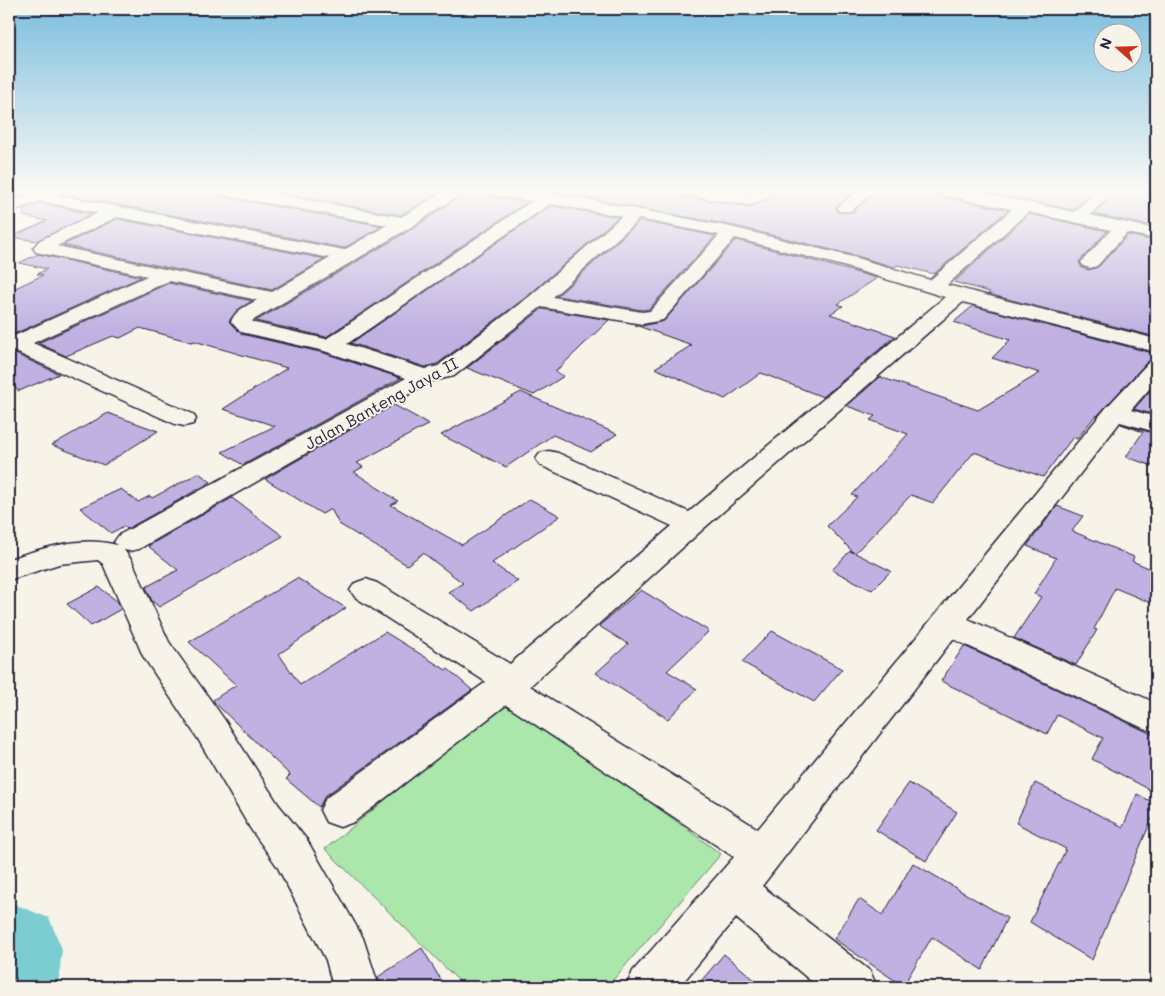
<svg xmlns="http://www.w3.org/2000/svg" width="1165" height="996" font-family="Mali,sans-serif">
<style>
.green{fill:#abe6ab;stroke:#668473}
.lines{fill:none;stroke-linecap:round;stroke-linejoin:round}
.river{fill:#7bcdd1;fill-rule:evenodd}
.building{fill:#c0b1e2;stroke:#22223b}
.street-casing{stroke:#22223b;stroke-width:3}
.street{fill:#f7f3e8;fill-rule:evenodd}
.labels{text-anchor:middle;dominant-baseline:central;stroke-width:4;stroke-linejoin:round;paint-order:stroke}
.street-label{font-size:16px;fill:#22223b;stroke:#f7f3e8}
</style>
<rect width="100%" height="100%" fill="#f7f3e8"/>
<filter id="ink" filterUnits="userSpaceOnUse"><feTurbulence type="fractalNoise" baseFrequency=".02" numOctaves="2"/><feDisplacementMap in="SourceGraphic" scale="10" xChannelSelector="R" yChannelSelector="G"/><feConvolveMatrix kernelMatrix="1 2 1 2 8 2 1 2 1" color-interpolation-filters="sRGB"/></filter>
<g filter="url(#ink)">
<!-- green -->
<path class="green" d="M 509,699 L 721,854 L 607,987 L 465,987 L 325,849 Z"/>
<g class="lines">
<!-- river -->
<path class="river" d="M 9,902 L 49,918 L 62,949 L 58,987 L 9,987 Z"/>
</g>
<!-- building -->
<path class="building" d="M 66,190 L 213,190 L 216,195 L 223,197 L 382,226 L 344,248 L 62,194 Z
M 263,190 L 443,190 L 401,215 Z
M 469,190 L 482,190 L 485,195 L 491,197 L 527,202 L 326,337 L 256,321 L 412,229 Z
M 540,190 L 676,190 L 679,195 L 686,197 L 751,207 L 770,198 L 773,194 L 771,190 L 855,190 L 836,207 L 839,213 L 852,212 L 878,190 L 933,190 L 936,195 L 943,197 L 1008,210 L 934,274 L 898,265 L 894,267 L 857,256 L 731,225 Z
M 977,190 L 1095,190 L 1073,210 Z
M 1117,190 L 1135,190 L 1156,195 L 1156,227 L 1094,214 Z
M 41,203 L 92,214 L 37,241 L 11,237 L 47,221 L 23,216 L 24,209 Z
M 550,206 L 618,217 L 529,295 L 437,364 L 425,367 L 351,343 Z
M 1029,214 L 1107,231 L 1079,262 L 1082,268 L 1089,270 L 1098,267 L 1128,235 L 1156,241 L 1156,337 L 988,294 L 990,292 L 954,282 Z
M 117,219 L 325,259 L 272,290 L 63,245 Z
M 640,221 L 715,236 L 649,309 L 642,310 L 557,296 Z
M 736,240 L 877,278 L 838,304 L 843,306 L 830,314 L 895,336 L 823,397 L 761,373 L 725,399 L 655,368 L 692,345 L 635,325 L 642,326 L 664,321 Z
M 38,254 L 141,277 L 14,334 L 9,333 L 9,291 L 43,275 L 37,274 L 47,269 L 19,263 Z
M 169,283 L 252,301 L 237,310 L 229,321 L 241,334 L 324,353 L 401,378 L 243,465 L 222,452 L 275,426 L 223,409 L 287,368 L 194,341 L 191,342 L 140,328 L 120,338 L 113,336 L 66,356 L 38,343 Z
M 973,306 L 1156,354 L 1156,359 L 1147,362 L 1097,416 L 1095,416 L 1077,439 L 1073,437 L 1043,477 L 974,452 L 933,503 L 911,495 L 855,553 L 891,571 L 872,590 L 832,570 L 850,551 L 854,553 L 827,526 L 857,497 L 852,495 L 908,434 L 870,420 L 875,416 L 847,406 L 880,377 L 978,410 L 1040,373 L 992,358 L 1010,340 L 954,322 Z
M 542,309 L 609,320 L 555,372 L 564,376 L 534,395 L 467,368 Z
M 9,351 L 59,374 L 19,391 L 9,383 Z
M 1156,384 L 1156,415 L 1134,409 Z
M 521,392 L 617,434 L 591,452 L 553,435 L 506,467 L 441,435 Z
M 394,405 L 429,424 L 357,463 L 363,467 L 354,472 L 398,501 L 391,505 L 462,545 L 530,499 L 560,516 L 492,563 L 518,581 L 474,611 L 448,592 L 463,583 L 423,553 L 407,565 L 339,524 L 331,509 L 322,514 L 265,479 Z
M 108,413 L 158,431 L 104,465 L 52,445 Z
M 1121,424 L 1156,434 L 1156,467 L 1126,457 L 1143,432 Z
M 199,473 L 211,482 L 127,529 L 124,526 L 111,533 L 80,508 L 121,489 L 138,502 L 150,496 L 152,498 Z
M 232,498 L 283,536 L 159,607 L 152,601 L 146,587 L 178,570 L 148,546 Z
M 1057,506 L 1083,516 L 1072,531 L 1134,557 L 1132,561 L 1156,571 L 1156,605 L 1115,588 L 1094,629 L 1097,630 L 1076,665 L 1014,638 L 1041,597 L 1034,594 L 1056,558 L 1027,546 Z
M 297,578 L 346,608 L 279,654 L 300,685 L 385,632 L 446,670 L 448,669 L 472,690 L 325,796 L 319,807 L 286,779 L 290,775 L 214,702 L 213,700 L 236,685 L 189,642 Z
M 99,587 L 118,602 L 121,609 L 91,626 L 67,604 Z
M 641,590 L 709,631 L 667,671 L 697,689 L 668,719 L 596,673 L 628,644 L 599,626 Z
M 772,631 L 842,669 L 814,702 L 742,662 Z
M 964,646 L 1156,736 L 1156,793 L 1092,759 L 1103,738 L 1057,715 L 1047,734 L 941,681 Z
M 909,783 L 957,812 L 926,861 L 876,830 Z
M 1035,783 L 1123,827 L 1137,794 L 1156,804 L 1156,809 L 1092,960 L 1030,922 L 1066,849 L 1016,823 Z
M 913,863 L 1007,918 L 982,970 L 932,937 L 903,986 L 834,939 L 859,899 L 883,915 Z
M 422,948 L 445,987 L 381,987 L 378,977 Z
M 724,954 L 763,987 L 696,987 Z"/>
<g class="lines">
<!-- street casing -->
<g class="street-casing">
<path id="street" d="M 40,190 L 64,190 L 58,195 L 344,250 L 387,225 L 223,195 L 217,193 L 215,190 L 251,190 L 401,217 L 447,190 L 467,190 L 411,227 L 252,321 L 255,323 L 326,339 L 532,201 L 492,195 L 486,193 L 484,190 L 526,190 L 579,198 L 731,227 L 857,258 L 930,280 L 1012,209 L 943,195 L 937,193 L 935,190 L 967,190 L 1074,212 L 1098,190 L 1115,190 L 1090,215 L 1156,229 L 1156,239 L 1127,233 L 1097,266 L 1090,268 L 1083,266 L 1081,262 L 1111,230 L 1028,212 L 947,285 L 1156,339 L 1156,352 L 963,302 L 702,530 L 530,686 L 758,829 L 1106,408 L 1148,363 L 1156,361 L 1156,381 L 1131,410 L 1156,417 L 1156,432 L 1120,422 L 968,619 L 1156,703 L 1156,732 L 1143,728 L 953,639 L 762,886 L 870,971 L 877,987 L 818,987 L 736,918 L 679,987 L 626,987 L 633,971 L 734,857 L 506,705 L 354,822 L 340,827 L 326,822 L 320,810 L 326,798 L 486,682 L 355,597 L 350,590 L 355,583 L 366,579 L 377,583 L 510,664 L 672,526 L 540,465 L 536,459 L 540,453 L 549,451 L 558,453 L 689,512 L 945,297 L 843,266 L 735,238 L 663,320 L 642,324 L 541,307 L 454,376 L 432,381 L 139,549 L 129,551 L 124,550 L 132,561 L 169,642 L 224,719 L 278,804 L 307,840 L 363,938 L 379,987 L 333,987 L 326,960 L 277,866 L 250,828 L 198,739 L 143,656 L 103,564 L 98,560 L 59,564 L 9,580 L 9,559 C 44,548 80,535 117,545 L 114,542 L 119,535 L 406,378 L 324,351 L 241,332 L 231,322 C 235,310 247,306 257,300 L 169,281 L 33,343 L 193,414 L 196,419 L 193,424 L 184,426 L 175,424 L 9,349 L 9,335 L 14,336 L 147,276 L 36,252 L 33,248 L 40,240 L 98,213 L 41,201 L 9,212 L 9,202 ZM 550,204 L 622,216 L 530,296 L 438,366 L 425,369 L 347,344 ZM 117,217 L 330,258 L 272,292 L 57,246 ZM 639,219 L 719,235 L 650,311 L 642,312 L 553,297 Z
M 678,190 L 719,190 L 748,195 L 756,190 L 769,190 L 771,193 L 769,196 L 751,205 L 686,195 L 680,193 Z
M 858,190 L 876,190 L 851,211 L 839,211 L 837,208 Z"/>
</g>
<!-- street -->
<use href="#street" class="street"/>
</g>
</g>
<!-- sky -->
<linearGradient id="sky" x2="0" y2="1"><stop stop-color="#7cbedf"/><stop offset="0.58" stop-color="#fbfaf5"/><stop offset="1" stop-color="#fbfaf5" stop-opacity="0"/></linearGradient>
<rect width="1165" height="330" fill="url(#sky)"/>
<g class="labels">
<!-- street labels -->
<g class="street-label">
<text transform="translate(381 403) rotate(-29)">Jalan Banteng Jaya II</text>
</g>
</g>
<!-- margin -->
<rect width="1165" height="996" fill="none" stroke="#f7f3e8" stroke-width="30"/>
<rect x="15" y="15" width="1135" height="966" fill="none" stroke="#22223b" stroke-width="2" filter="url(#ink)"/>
<!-- north arrow -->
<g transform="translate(1118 48) rotate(290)"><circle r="24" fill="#f7f3e8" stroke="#a29fa3"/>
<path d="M0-4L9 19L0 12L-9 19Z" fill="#c8321e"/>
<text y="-8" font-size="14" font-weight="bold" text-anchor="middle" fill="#22223b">N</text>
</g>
</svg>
